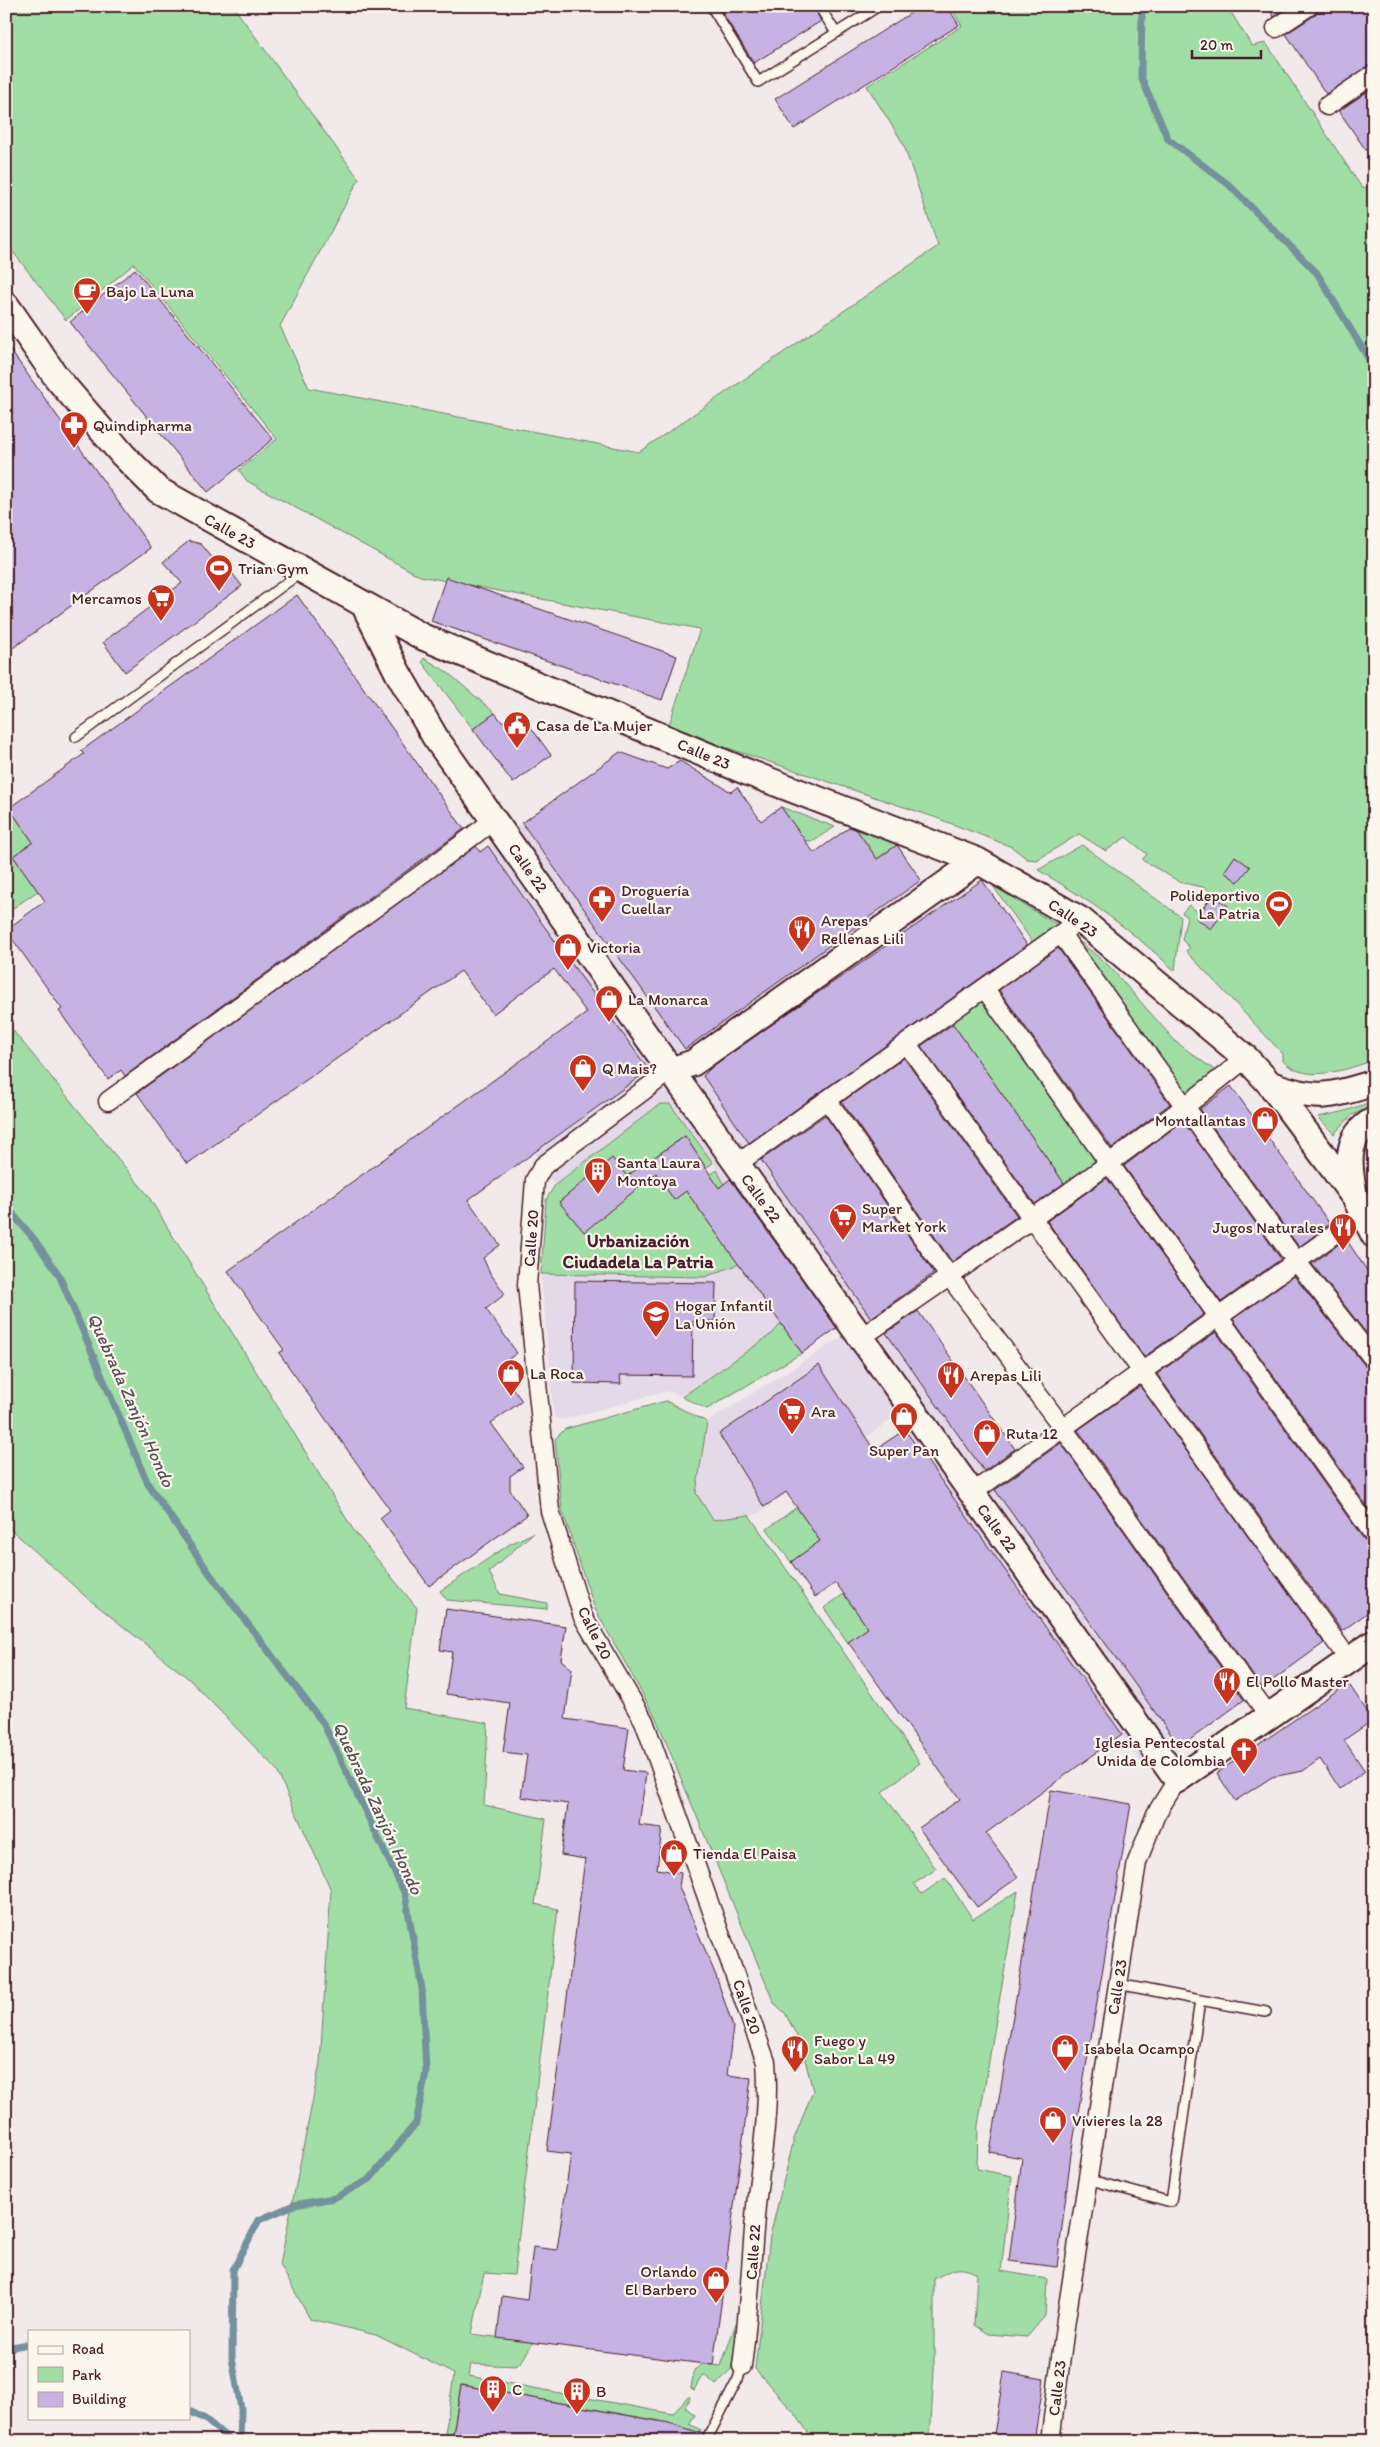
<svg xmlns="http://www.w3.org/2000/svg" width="1380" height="2447" font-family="Itim,sans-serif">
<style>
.built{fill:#e4d9e8}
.green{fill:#a0dea6;stroke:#757e68}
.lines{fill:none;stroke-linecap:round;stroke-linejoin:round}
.stream{stroke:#73929d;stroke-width:7}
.building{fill:#c7b3e3;stroke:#4a1f2b}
.lane-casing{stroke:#4a1f2b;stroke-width:12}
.street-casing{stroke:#4a1f2b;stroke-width:21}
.secondary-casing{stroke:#4a1f2b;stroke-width:29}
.lane{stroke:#fbf7ec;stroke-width:9}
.street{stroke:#fbf7ec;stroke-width:18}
.secondary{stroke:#fbf7ec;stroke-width:25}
.labels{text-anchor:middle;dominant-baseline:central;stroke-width:4.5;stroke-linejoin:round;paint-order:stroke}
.poi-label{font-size:16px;fill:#4a1f2b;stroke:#fbf7ec;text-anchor:start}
.street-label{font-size:16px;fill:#4a1f2b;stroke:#fbf7ec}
.neighbourhood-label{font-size:18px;font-weight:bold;fill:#4a1f2b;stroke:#fbf7ec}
.water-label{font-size:18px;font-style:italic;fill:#5b4f5a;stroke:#fbf7ec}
</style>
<rect width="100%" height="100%" fill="#f1e9ea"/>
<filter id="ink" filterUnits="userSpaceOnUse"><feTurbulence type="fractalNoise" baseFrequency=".02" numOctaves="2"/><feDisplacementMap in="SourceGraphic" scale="10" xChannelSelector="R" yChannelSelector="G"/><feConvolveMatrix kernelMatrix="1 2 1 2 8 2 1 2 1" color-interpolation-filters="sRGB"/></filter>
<g filter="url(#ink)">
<!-- built -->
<path class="built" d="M 522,823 L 570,891 L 572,889 L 685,1049 L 925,879 L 943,905 L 703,1077 L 871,1317 L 874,1316 L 884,1330 L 997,1488 L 995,1490 L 1180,1747 L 1146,1770 L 1066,1654 L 1019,1587 L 1016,1588 L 962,1510 L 961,1510 L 896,1416 L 757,1514 L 713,1520 L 696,1494 L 707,1422 L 842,1337 L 730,1180 L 724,1184 L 713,1163 L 660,1104 L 555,1185 L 543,1166 L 535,1153 L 649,1070 L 536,915 L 488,846 Z
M 739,1264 L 781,1323 L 773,1333 L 682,1397 L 667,1391 L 562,1420 L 554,1417 L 541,1274 L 683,1277 Z"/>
<!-- green -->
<path class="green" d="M 6,6 L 233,6 L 359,179 L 280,326 L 309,388 L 639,452 L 938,246 L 903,143 L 867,86 L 962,26 L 950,6 L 1227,6 L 1252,46 L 1266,43 L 1362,188 L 1374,186 L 1374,1060 C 1348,1069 1306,1085 1283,1061 L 1283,1054 L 1186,951 L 1190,948 L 1182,940 L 1187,916 L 1182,913 L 1189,905 L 1199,913 L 1213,894 L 1206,888 L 1180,882 L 1142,860 L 1147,854 L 1126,837 L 1106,851 L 1079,834 L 1037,860 L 1027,859 L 1012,847 L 934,817 L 668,728 L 700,629 L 420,576 L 247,481 L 239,470 L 277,439 L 134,264 L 66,320 L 6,243 Z
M 424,658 L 447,672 L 495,713 L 473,729 L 422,662 Z
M 781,807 L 835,827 L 812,841 L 805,841 Z
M 9,808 L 33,842 L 13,856 L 38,891 L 6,913 L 6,810 Z
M 853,825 L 897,845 L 877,859 Z
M 1082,845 L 1181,917 L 1175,971 C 1133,931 1088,899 1038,870 Z
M 993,886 L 1062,928 L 1036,947 Z
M 1072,935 L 1109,966 L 1176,1042 L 1221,1075 L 1186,1100 Z
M 986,999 L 1098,1159 L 1064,1183 L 952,1023 Z
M 6,1022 L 147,1194 L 354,1531 L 417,1608 L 404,1708 L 488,1723 L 484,1805 L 546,1819 L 535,1904 L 558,1909 L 514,2275 L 484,2273 L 472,2334 L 533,2342 L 522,2361 L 516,2366 L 471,2364 L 469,2376 L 673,2414 L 688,2396 L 690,2397 L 685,2407 L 695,2415 L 689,2424 L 701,2430 L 700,2433 L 673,2424 L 663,2430 L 660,2421 L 461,2385 L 452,2441 L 444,2441 L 454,2374 L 376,2335 L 310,2319 L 280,2265 L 320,2063 L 331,1890 L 276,1769 L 189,1679 L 85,1596 L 6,1525 Z
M 1374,1101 L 1374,1106 L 1352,1115 L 1334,1134 L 1318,1117 L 1342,1112 Z
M 660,1104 L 670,1104 L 713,1163 L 706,1168 L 685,1136 L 648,1162 L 674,1199 L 717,1170 L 724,1184 L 696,1205 L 739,1264 L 705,1277 L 541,1274 L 546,1200 L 555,1185 Z
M 781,1323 L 802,1353 L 707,1409 L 682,1397 L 773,1333 Z
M 666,1401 L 707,1422 L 696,1493 L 713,1520 L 749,1515 L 920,1763 L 882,1792 L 936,1869 L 914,1884 L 922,1894 L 945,1878 L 973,1919 L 1018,1891 L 978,2125 L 977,2169 L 1012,2176 L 1001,2271 L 1047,2279 L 1045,2316 L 1027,2337 L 988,2334 L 974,2325 L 977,2274 C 959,2264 951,2270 934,2279 L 934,2369 L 930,2441 L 814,2441 L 796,2415 L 755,2369 L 770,2236 L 794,2139 L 813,2091 L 801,2044 L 785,2013 L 774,2003 L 656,1718 L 595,1609 L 562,1510 L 555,1439 L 565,1429 Z
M 797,1507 L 820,1541 L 791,1562 L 767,1529 Z
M 533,1533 L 489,1572 L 500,1594 L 547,1603 L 547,1609 L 447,1600 L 440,1591 L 510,1544 Z
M 844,1594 L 868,1628 L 848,1643 L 824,1608 Z
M 736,2323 L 739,2326 L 731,2369 L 716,2385 L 703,2374 L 694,2390 L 691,2388 L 694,2370 L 703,2364 L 721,2366 Z"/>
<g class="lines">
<!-- stream -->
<path class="stream" d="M 1142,6 L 1141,77 L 1168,139 L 1228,184 L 1317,273 L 1374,368
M 6,1206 L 34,1239 L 59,1275 L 148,1484 L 210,1574 L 323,1723 L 405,1894 L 422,1989 L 426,2073 L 416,2123 L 370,2179 L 334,2198 L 294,2205 L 259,2220 L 233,2270 L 232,2358 L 241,2409 L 240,2441
M 6,2348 L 29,2344
M 189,2411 L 205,2419 L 231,2441"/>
</g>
<!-- building -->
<path class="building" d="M 718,6 L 813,6 L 821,21 L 754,63 Z
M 922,6 L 947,6 L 959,25 L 794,129 L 775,99 Z
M 1267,6 L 1289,6 L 1274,17 Z
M 1319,6 L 1374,6 L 1374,63 L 1326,94 L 1286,34 L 1315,15 Z
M 1374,87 L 1374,162 L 1339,111 Z
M 135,269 L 273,439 L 208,492 L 70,322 Z
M 6,344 L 151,548 L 6,653 Z
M 189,541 L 201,544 L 214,560 L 219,556 L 242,586 L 125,672 L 103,642 L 182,583 L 163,562 Z
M 446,577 L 677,656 L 662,700 L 431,621 Z
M 297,595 L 464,829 L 125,1076 L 121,1070 L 108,1079 L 59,1011 L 62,1009 L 6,930 L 45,901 L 13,856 L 33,842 L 9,808 L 84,754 L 81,751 Z
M 495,713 L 502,722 L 510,717 L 512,721 L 515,719 L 518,722 L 520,720 L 523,725 L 527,722 L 551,755 L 513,783 L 473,729 Z
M 620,752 L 667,769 L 680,761 L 731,792 L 737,787 L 761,821 L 781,807 L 814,853 L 850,827 L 857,830 L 877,859 L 897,845 L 921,880 L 685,1049 L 522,823 Z
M 476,846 L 480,852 L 488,846 L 536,915 L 649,1070 L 468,1200 L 500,1245 L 483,1258 L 490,1273 L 505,1294 L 486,1309 L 517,1353 L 497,1367 L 522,1401 L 491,1423 L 523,1467 L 510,1476 L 510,1490 L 527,1515 L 429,1586 L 380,1518 L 390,1510 L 279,1353 L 284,1350 L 228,1271 L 587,1013 L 554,969 L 493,1014 L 461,971 L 187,1164 L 137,1093 Z
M 1235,856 L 1250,867 L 1238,882 L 1224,872 Z
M 982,880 L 1027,945 L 749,1143 L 703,1076 L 713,1066 L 787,1014 Z
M 1213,895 L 1228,906 L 1211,929 L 1196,918 Z
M 1058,948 L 1170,1104 L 1112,1148 L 999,990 Z
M 953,1024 L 1064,1183 L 1035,1204 L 921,1046 Z
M 904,1058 L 1017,1216 L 952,1262 L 842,1102 Z
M 1231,1086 L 1330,1224 L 1299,1247 L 1200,1109 Z
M 825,1115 L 934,1273 L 871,1318 L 761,1160 Z
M 1183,1121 L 1281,1259 L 1221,1302 L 1124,1166 Z
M 685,1136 L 719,1188 L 730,1179 L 837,1328 L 802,1353 L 686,1191 L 674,1200 L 656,1173 L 584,1232 L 559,1202 L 612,1158 L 627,1176 Z
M 1107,1178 L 1204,1314 L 1144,1357 L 1047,1221 Z
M 1346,1239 L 1374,1281 L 1374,1343 L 1312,1264 Z
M 1294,1276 L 1366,1367 L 1374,1370 L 1374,1516 L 1233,1319 Z
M 575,1281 L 716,1283 L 715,1321 L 693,1321 L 692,1376 L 620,1375 L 621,1384 L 574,1383 Z
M 918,1311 L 1015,1449 L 984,1471 L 886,1333 Z
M 1216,1332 L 1365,1541 L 1374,1545 L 1374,1608 L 1342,1631 L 1157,1374 Z
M 819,1365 L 874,1450 L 905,1430 L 1122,1734 L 986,1833 L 1018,1877 L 977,1907 L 919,1828 L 960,1799 L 848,1642 L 868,1628 L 836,1583 L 815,1597 L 791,1562 L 820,1541 L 786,1492 L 764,1507 L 719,1434 Z
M 1140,1386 L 1324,1643 L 1262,1688 L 1078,1430 Z
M 1061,1443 L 1244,1700 L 1180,1747 L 995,1490 Z
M 446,1609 L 566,1626 L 561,1660 L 572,1669 L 565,1719 L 629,1728 L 623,1770 L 646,1773 L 639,1825 L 662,1828 L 657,1869 L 681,1873 L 679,1887 L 716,1976 L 733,2027 L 727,2075 L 751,2078 L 713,2365 L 497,2338 L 502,2296 L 527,2300 L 533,2247 L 557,2250 L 571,2154 L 547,2151 L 585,1859 L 561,1855 L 568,1804 L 521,1797 L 527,1755 L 503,1752 L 510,1703 L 446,1694 L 452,1652 L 440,1650 Z
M 1348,1683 L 1373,1720 L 1344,1740 L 1365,1771 L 1340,1789 L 1320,1759 L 1303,1771 L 1272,1777 L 1235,1801 L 1217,1773 Z
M 1051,1790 L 1131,1804 L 1071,2154 L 1057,2267 L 1009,2261 L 1022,2158 L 990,2152 Z
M 1004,2372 L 1044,2379 L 1034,2441 L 993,2441 Z
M 461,2385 L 669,2423 L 703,2434 L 707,2441 L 452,2441 Z"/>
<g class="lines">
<!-- lane casing -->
<g class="lane-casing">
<path id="lane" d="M 711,6 L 758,82 L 879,6
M 819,6 L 836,33
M 76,737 L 300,573
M 1200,2000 L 1266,2012
M 1087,2179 L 1171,2202 L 1200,2000 L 1118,1984
M 709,2435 L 738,2379 L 742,2366"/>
</g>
<!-- street casing -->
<g class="street-casing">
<path id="street" d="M 1276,28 L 1309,6
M 1327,106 L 1374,74
M 1061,934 L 1296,1261 L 1374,1360
M 985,989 L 1374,1535
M 907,1044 L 1349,1660
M 671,1070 L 543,1166 L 535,1180 L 527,1285 L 550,1511 L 583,1617 L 644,1721 L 766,2062 C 770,2110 761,2158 756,2206 C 751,2260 749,2313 742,2366
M 108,1101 L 434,865 L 494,820
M 828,1101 L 949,1276 L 1063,1428 L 1269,1716
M 737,1164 L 1070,927
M 862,1337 C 992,1247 1123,1158 1246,1058
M 972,1493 L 1364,1213
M 1050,2441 L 1066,2319 L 1137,1862 L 1156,1814 L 1177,1780"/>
</g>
<!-- secondary casing -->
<g class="secondary-casing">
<path id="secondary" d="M 6,305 L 57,378 L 123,455 L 158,490 L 423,637 L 747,772 L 978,861 L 1081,920 L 1246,1058 L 1270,1084 L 1355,1198 L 1374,1235
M 364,605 L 398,673 L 435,737 L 737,1164 L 1177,1780 L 1374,1643
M 671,1070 L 693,1063 L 978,861
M 1270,1084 C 1316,1101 1328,1097 1374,1083
M 1355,1196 C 1348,1167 1344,1136 1374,1120"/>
</g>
<!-- lane -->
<use href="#lane" class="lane"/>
<!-- street -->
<use href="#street" class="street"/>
<!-- secondary -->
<use href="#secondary" class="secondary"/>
</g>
</g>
<!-- icons -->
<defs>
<g id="cafe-pin" transform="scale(1.4375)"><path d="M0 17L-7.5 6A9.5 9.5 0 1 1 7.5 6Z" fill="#c8321e" stroke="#fbf7ec"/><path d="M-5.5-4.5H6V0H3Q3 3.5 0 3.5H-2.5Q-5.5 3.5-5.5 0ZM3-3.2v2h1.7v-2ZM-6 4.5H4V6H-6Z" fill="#fff"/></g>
<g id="pharmacy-pin" transform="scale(1.4375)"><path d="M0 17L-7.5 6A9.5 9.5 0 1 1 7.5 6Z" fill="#c8321e" stroke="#fbf7ec"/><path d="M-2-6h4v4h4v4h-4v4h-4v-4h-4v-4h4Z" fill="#fff"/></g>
<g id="stadium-pin" transform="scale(1.4375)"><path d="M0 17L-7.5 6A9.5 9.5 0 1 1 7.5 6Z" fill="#c8321e" stroke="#fbf7ec"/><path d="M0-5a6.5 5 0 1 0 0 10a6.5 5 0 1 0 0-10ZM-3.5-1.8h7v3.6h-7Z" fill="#fff"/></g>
<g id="supermarket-pin" transform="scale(1.4375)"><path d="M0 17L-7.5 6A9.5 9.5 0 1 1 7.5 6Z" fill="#c8321e" stroke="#fbf7ec"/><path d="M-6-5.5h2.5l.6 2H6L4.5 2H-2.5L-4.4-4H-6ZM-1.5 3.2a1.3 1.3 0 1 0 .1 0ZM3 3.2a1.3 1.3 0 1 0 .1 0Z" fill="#fff"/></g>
<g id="civic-pin" transform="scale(1.4375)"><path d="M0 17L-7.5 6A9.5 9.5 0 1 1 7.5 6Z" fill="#c8321e" stroke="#fbf7ec"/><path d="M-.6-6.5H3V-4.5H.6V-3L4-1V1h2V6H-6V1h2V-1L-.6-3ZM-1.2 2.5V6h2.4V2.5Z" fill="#fff"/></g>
<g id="restaurant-pin" transform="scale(1.4375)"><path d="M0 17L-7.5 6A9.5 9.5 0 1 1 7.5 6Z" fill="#c8321e" stroke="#fbf7ec"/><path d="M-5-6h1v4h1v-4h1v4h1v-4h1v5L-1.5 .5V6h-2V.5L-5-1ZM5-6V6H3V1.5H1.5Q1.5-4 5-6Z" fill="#fff"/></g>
<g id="shop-pin" transform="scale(1.4375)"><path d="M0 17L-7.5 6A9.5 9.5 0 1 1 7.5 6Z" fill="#c8321e" stroke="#fbf7ec"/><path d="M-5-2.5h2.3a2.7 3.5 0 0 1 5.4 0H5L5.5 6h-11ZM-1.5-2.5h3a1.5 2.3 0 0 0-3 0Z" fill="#fff"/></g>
<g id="building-pin" transform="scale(1.4375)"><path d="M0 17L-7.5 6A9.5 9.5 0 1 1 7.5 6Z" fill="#c8321e" stroke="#fbf7ec"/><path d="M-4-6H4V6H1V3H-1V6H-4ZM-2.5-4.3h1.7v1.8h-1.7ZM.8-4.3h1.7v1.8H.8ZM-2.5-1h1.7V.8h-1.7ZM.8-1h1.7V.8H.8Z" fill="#fff"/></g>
<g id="school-pin" transform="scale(1.4375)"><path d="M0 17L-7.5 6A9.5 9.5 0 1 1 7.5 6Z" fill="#c8321e" stroke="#fbf7ec"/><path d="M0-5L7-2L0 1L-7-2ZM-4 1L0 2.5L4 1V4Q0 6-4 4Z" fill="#fff"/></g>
<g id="church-pin" transform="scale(1.4375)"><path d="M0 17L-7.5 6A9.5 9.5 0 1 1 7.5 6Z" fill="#c8321e" stroke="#fbf7ec"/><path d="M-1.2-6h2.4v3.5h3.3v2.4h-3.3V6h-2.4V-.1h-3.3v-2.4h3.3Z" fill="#fff"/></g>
</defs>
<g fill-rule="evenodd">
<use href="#cafe-pin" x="87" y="291"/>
<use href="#pharmacy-pin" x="74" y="425"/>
<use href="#stadium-pin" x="219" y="568"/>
<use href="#supermarket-pin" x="161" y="598"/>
<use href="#civic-pin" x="517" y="725"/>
<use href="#pharmacy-pin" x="602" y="899"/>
<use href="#stadium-pin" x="1279" y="904"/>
<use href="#restaurant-pin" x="802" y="929"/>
<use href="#shop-pin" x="568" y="947"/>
<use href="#shop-pin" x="609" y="999"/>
<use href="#shop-pin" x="583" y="1068"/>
<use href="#shop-pin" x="1265" y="1120"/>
<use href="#building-pin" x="598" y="1171"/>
<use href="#supermarket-pin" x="843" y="1217"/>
<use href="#restaurant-pin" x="1343" y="1227"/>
<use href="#school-pin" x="656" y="1314"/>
<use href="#shop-pin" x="511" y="1373"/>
<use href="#restaurant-pin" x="951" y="1375"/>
<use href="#supermarket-pin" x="792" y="1411"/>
<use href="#shop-pin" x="904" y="1416"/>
<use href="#shop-pin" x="987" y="1433"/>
<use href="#restaurant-pin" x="1227" y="1681"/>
<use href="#church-pin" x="1244" y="1751"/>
<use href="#shop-pin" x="674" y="1853"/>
<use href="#shop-pin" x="1065" y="2048"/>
<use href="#restaurant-pin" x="795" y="2049"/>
<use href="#shop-pin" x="1053" y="2120"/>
<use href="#shop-pin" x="716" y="2280"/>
<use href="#building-pin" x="493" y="2389"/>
<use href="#building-pin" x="577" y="2391"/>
</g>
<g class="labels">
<!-- poi labels -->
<g class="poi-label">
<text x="106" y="291">Bajo La Luna</text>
<text x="93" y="425">Quindipharma</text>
<text x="238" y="568">Trian Gym</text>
<text x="142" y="598" text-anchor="end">Mercamos</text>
<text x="536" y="725">Casa de La Mujer</text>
<text x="621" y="890">Droguería<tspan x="621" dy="18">Cuellar</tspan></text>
<text x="1260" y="895" text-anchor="end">Polideportivo<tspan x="1260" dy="18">La Patria</tspan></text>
<text x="821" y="920">Arepas<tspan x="821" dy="18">Rellenas Lili</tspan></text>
<text x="587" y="947">Victoria</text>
<text x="628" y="999">La Monarca</text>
<text x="602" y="1068">Q Mais?</text>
<text x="1246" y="1120" text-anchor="end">Montallantas</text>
<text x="617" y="1162">Santa Laura<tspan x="617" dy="18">Montoya</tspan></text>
<text x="862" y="1208">Super<tspan x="862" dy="18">Market York</tspan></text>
<text x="1324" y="1227" text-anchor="end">Jugos Naturales</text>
<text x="675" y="1305">Hogar Infantil<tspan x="675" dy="18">La Unión</tspan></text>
<text x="530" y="1373">La Roca</text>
<text x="970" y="1375">Arepas Lili</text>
<text x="811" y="1411">Ara</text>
<text x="1006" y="1433">Ruta 12</text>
<text x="904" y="1450" text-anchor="middle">Super Pan</text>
<text x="1246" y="1681">El Pollo Master</text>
<text x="1225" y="1742" text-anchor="end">Iglesia Pentecostal<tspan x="1225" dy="18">Unida de Colombia</tspan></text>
<text x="693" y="1853">Tienda El Paisa</text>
<text x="814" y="2040">Fuego y<tspan x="814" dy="18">Sabor La 49</tspan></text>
<text x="1084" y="2048">Isabela Ocampo</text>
<text x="1072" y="2120">Vívieres la 28</text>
<text x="697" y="2271" text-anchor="end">Orlando<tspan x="697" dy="18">El Barbero</tspan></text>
<text x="512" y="2389">C</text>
<text x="596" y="2391">B</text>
</g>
<!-- street labels -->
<g class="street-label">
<text transform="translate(230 531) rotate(29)">Calle 23</text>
<text transform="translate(704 754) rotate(23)">Calle 23</text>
<text transform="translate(528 868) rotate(55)">Calle 22</text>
<text transform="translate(1073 918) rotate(34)">Calle 23</text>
<text transform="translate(761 1198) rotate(54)">Calle 22</text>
<text transform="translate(531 1238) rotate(-86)">Calle 20</text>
<text transform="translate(997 1528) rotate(54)">Calle 22</text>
<text transform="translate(595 1633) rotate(63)">Calle 20</text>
<text transform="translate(1117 1987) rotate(-81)">Calle 23</text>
<text transform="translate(747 2007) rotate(71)">Calle 20</text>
<text transform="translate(753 2252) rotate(-86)">Calle 22</text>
<text transform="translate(1057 2388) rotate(-83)">Calle 23</text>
</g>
<!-- neighbourhood labels -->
<g class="neighbourhood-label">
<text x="638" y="1241">Urbanización<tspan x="638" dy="21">Ciudadela La Patria</tspan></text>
</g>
<!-- water labels -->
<g class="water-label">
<text transform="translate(131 1400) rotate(66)">Quebrada Zanjón Hondo</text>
<text transform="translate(378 1808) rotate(65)">Quebrada Zanjón Hondo</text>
</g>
</g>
<!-- margin -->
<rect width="1380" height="2447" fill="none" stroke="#fbf7ec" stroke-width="25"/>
<rect x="12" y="12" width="1355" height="2422" fill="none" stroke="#4a1f2b" stroke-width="2" filter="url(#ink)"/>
<!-- legend -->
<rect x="28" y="2330" width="162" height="90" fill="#fbf7ec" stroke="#b4a19f"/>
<rect x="38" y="2346" width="25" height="8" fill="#fbf7ec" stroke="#b4a19f"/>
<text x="72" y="2354" font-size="15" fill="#4a1f2b">Road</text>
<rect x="38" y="2367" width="25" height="15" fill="#a0dea6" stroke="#b4a19f"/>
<text x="72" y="2380" font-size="15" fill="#4a1f2b">Park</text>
<rect x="38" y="2392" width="25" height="15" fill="#c7b3e3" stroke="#b4a19f"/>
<text x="72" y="2404" font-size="15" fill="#4a1f2b">Building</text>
<!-- scale -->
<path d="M1192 50v8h69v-8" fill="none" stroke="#4a1f2b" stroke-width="2.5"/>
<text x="1200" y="50" font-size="15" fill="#4a1f2b" stroke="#fbf7ec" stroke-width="4" paint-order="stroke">20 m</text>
</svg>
